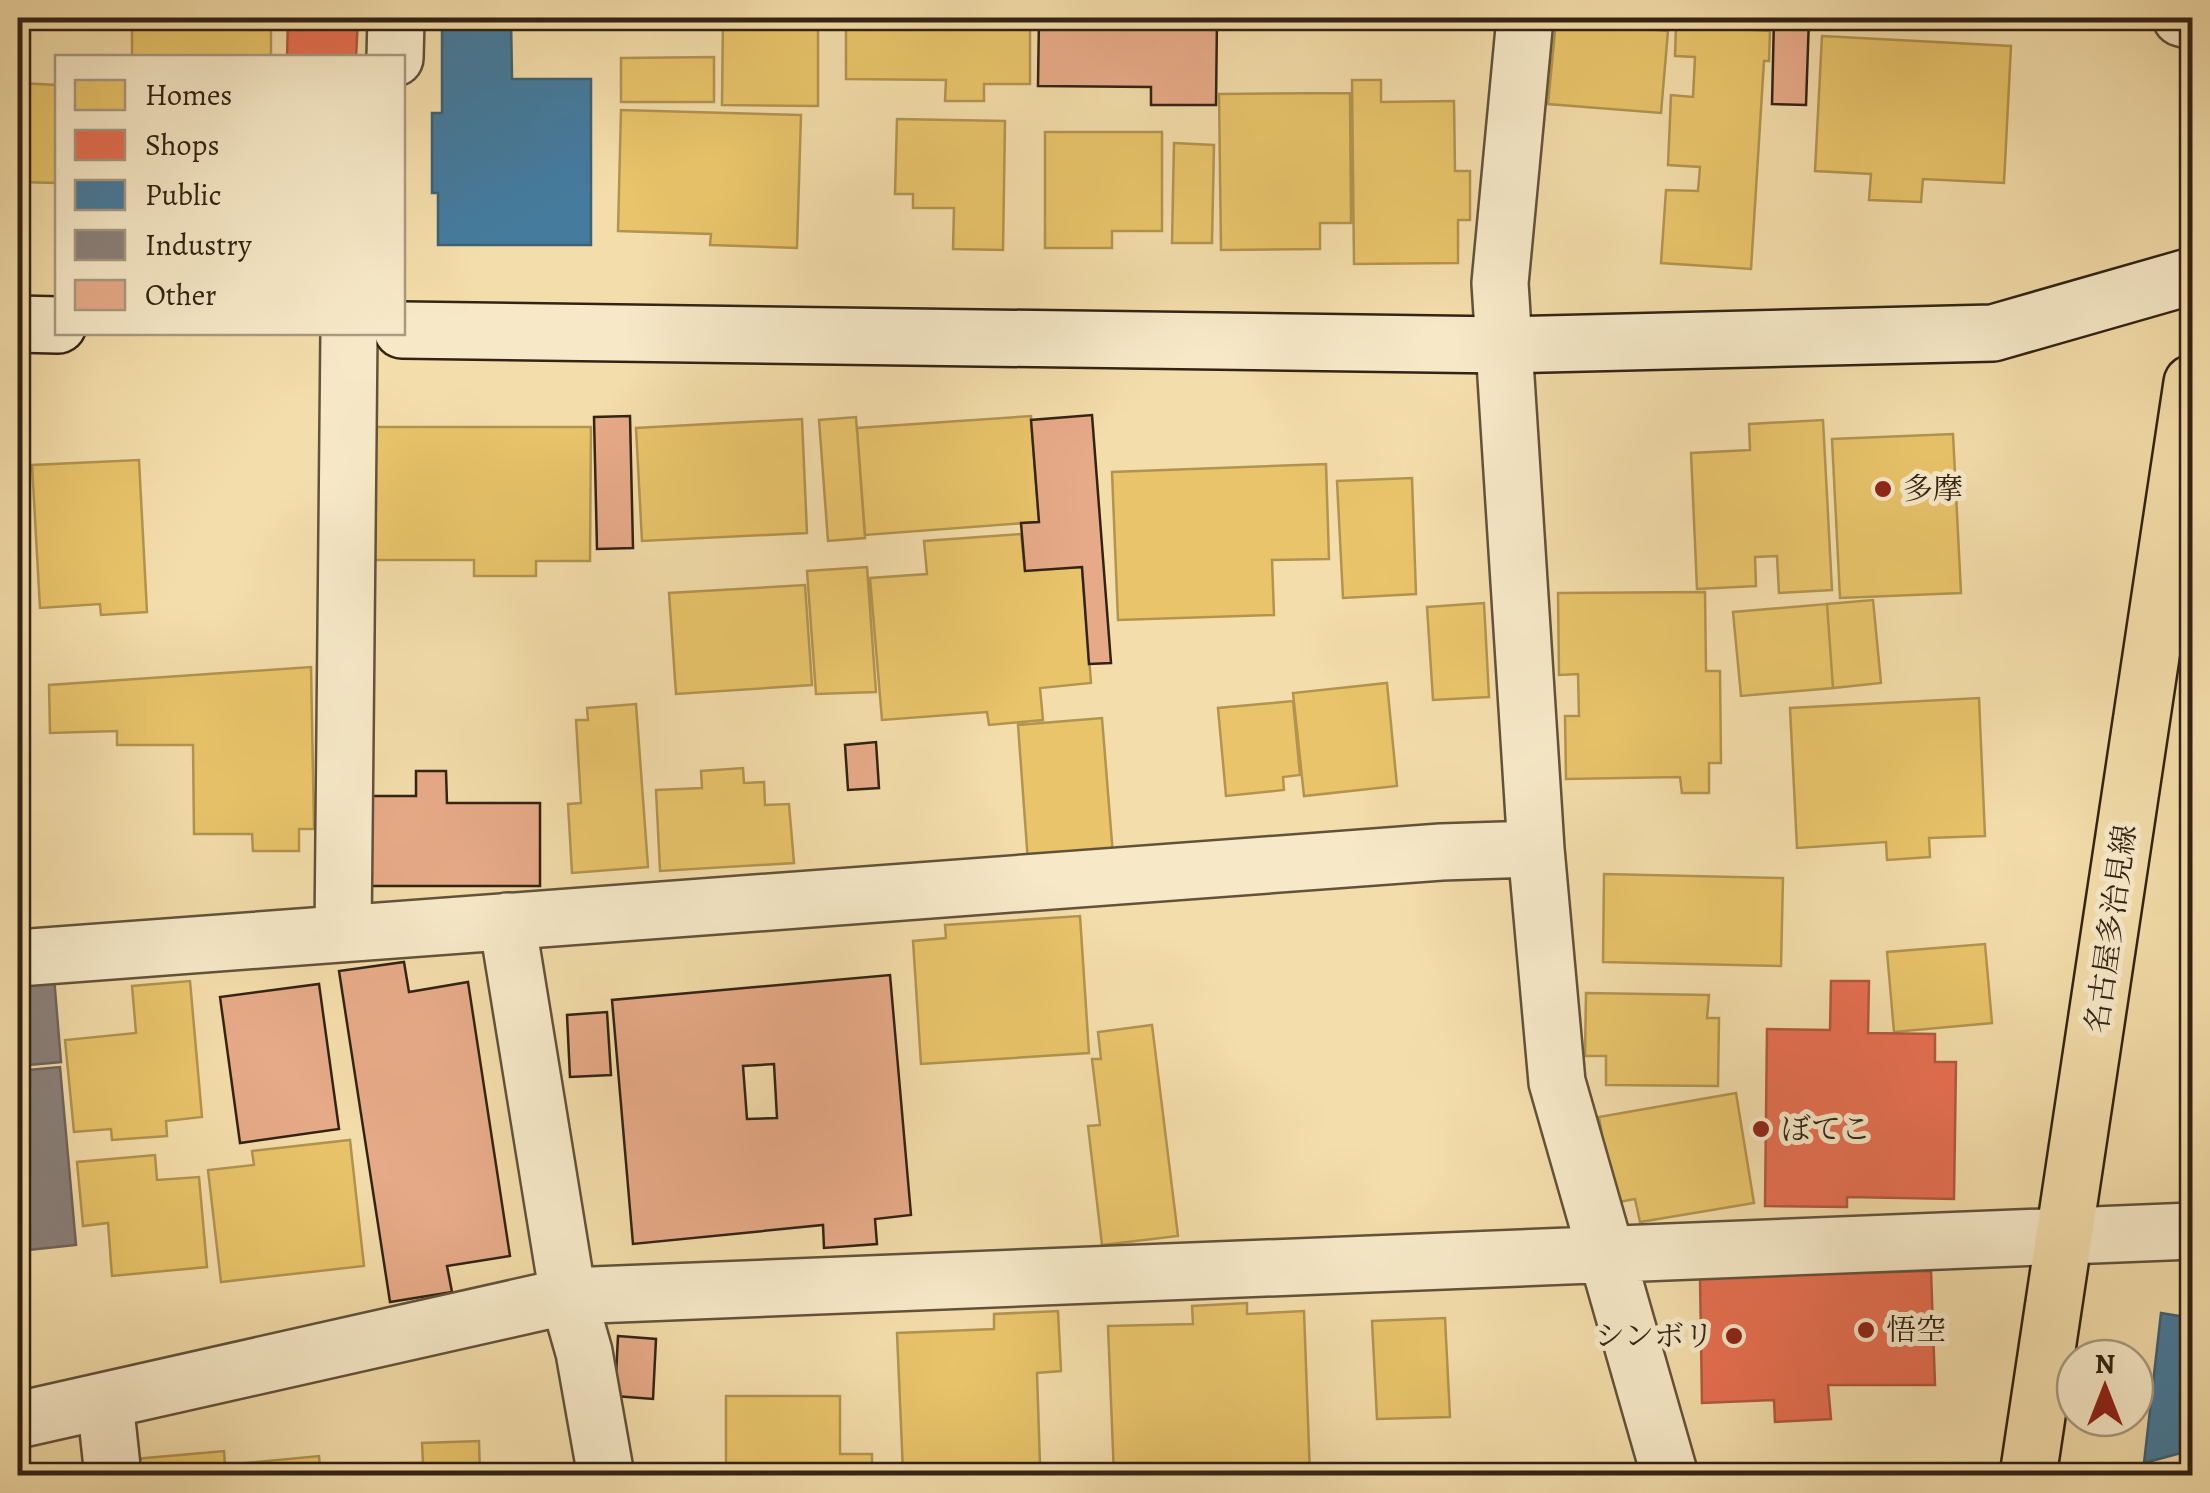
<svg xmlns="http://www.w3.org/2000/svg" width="2210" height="1493" font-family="Alegreya,'Noto Serif JP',serif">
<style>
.homes{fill:#e9c46a;stroke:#b29450;stroke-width:2.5}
.shops{fill:#e76f51;stroke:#b1583f;stroke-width:2.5}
.public{fill:#457b9d;stroke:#3f6174;stroke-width:2.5}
.industry{fill:#8a817c;stroke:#70655d;stroke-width:2.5}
.building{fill:#e7aa88;stroke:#322314;stroke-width:2.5;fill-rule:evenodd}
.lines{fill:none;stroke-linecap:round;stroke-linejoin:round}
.street-casing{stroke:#62523a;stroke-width:60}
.secondary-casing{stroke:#322314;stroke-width:60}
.primary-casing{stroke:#322314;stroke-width:60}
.street{stroke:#f7e9c8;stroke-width:55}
.secondary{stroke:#f7e9c8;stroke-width:55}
.primary{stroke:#f3ddaa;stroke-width:55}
.poi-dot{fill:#8f2418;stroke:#f7e9c8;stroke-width:4}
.labels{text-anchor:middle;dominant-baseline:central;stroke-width:10;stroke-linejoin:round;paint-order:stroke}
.poi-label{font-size:30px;fill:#322314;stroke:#f7e9c8;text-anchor:start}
.street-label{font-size:30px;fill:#322314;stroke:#f7e9c8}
</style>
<rect width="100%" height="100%" fill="#f3ddaa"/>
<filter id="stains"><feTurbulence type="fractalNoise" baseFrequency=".002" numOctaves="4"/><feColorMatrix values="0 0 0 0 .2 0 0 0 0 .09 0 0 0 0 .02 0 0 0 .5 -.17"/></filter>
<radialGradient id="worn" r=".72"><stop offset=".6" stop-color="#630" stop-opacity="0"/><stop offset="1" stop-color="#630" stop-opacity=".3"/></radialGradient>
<!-- homes -->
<path class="homes" d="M 18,18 L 24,18 L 24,78 L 18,78 Z
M 132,18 L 248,18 L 248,25 L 271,25 L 271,58 L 132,58 Z
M 723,18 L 818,18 L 818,106 L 722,105 Z
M 846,18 L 1030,18 L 1030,84 L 984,84 L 984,101 L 945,101 L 946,80 L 846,79 Z
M 1556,21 L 1668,31 L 1661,113 L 1548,104 Z
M 1676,25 L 1770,31 L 1769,61 L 1764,61 L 1751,269 L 1661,263 L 1666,190 L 1698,191 L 1700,167 L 1668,165 L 1671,95 L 1693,97 L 1695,57 L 1675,56 Z
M 1822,36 L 2011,46 L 2004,183 L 1923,179 L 1921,202 L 1869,200 L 1871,174 L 1815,171 Z
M 714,57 L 714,102 L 621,102 L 621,58 Z
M 1352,80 L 1381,80 L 1381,102 L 1454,101 L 1455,171 L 1470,171 L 1470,220 L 1458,220 L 1458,263 L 1354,264 Z
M 18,83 L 58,85 L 58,183 L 18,182 Z
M 1350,93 L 1351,223 L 1320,223 L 1320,249 L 1221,250 L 1219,94 Z
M 621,110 L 801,115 L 797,248 L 710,245 L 711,234 L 618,231 Z
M 897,119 L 1005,121 L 1003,250 L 953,249 L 954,208 L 913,208 L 913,194 L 895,194 Z
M 1045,132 L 1162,132 L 1162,231 L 1112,231 L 1112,248 L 1045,248 Z
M 1174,143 L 1214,145 L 1212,243 L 1172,243 Z
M 1031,416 L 1039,522 L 865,535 L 857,428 Z
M 856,417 L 865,538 L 828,541 L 819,420 Z
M 802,419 L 807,533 L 642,541 L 636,428 Z
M 1823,420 L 1832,590 L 1779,593 L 1777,556 L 1755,557 L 1756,586 L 1697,589 L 1691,453 L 1750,450 L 1749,424 Z
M 366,427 L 591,427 L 590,561 L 536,561 L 536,576 L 474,576 L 474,560 L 366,560 Z
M 1953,434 L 1961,593 L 1840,598 L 1832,439 Z
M 139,460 L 147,612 L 101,615 L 100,604 L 40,608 L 32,465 Z
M 1326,464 L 1329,559 L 1272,560 L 1274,615 L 1118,620 L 1112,472 Z
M 1412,478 L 1416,594 L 1343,598 L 1337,481 Z
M 1021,534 L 1025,571 L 1082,567 L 1091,683 L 1040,688 L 1043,720 L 989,725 L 987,712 L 882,720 L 870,578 L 927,574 L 924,541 Z
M 867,567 L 876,692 L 816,694 L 807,571 Z
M 805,585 L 812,685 L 676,694 L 669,593 Z
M 1705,592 L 1706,671 L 1720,671 L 1721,763 L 1709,763 L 1709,793 L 1682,793 L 1680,777 L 1566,779 L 1565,716 L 1579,716 L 1578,674 L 1559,675 L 1558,593 Z
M 1873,600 L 1881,683 L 1833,688 L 1827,604 Z
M 1484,603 L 1489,697 L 1433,700 L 1427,607 Z
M 1827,604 L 1833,688 L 1741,696 L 1733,612 Z
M 311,667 L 314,829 L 299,829 L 299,851 L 253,851 L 252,834 L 194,834 L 193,745 L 117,745 L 117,731 L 50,733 L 49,685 Z
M 1387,683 L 1397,786 L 1304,796 L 1293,693 Z
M 1979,698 L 1985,836 L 1929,838 L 1930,857 L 1887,860 L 1886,842 L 1797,848 L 1790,708 Z
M 1293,701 L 1300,775 L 1283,777 L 1284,790 L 1226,796 L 1218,708 Z
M 636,704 L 648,867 L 572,873 L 568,804 L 581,803 L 576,720 L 588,720 L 587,708 Z
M 1102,718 L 1113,855 L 1028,862 L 1018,725 Z
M 743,768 L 744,783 L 764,782 L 765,805 L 789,804 L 794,863 L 660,871 L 656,790 L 702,788 L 701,771 Z
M 1604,874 L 1783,878 L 1781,966 L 1603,962 Z
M 1080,916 L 1089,1053 L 921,1064 L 913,941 L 946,938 L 945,925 Z
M 1985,944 L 1992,1023 L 1894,1032 L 1887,952 Z
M 190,981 L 202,1117 L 166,1121 L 167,1136 L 112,1140 L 111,1129 L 74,1132 L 65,1040 L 136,1033 L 132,986 Z
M 1586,993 L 1709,995 L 1707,1018 L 1719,1018 L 1718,1086 L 1606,1085 L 1606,1056 L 1585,1056 Z
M 1152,1025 L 1178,1236 L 1102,1245 L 1088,1126 L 1100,1125 L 1092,1059 L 1101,1059 L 1098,1032 Z
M 1736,1093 L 1754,1203 L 1640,1222 L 1635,1199 L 1614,1203 L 1599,1117 Z
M 350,1140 L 364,1266 L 221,1282 L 208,1170 L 254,1165 L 252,1151 Z
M 155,1155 L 157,1180 L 199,1177 L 207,1267 L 112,1276 L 108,1223 L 83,1226 L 77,1162 Z
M 1247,1303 L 1247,1314 L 1304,1311 L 1310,1476 L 1114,1476 L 1108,1326 L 1193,1324 L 1192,1306 Z
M 1058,1311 L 1061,1371 L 1037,1373 L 1040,1465 L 903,1472 L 897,1333 L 994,1329 L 994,1314 Z
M 1445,1318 L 1450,1417 L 1377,1419 L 1372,1321 Z
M 726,1396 L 840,1396 L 840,1454 L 872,1454 L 872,1476 L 726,1476 Z
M 479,1441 L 480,1476 L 402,1476 L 402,1463 L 423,1463 L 422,1443 Z
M 224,1451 L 225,1465 L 319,1456 L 321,1476 L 136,1476 L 135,1459 Z"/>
<!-- shops -->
<path class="shops" d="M 288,18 L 358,18 L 356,58 L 287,58 Z
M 1831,981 L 1869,981 L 1868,1033 L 1935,1034 L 1935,1062 L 1956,1062 L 1954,1199 L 1847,1197 L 1847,1207 L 1765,1206 L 1767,1029 L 1830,1030 Z
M 1931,1271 L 1935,1385 L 1828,1385 L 1831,1419 L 1775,1422 L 1774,1400 L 1702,1403 L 1700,1277 Z"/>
<!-- public -->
<path class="public" d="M 442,18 L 511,18 L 512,79 L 591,79 L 591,245 L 438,245 L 438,193 L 432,193 L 432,113 L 442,113 Z
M 2161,1313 L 2192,1318 L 2192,1450 L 2144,1463 Z"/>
<!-- industry -->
<path class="industry" d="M 54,977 L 61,1062 L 18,1066 L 18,980 Z
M 60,1067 L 76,1245 L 18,1251 L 18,1071 Z"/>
<!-- building -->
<path class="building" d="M 90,18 L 113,18 L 113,28 L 90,28 Z
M 1039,18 L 1217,18 L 1216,105 L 1151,105 L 1151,87 L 1038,86 Z
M 1774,18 L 1809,18 L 1806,105 L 1772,104 Z
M 1092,415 L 1111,663 L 1089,664 L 1082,567 L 1025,571 L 1021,523 L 1039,522 L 1031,420 Z
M 630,416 L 633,548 L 597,549 L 594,417 Z
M 876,742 L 879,788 L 848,790 L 845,745 Z
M 416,771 L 446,771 L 447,803 L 540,803 L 540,886 L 370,886 L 369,796 L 416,796 Z
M 404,962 L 409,992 L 468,982 L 510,1256 L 447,1266 L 452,1292 L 390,1302 L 339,971 Z
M 890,975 L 911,1215 L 875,1219 L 877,1244 L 824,1248 L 823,1225 L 633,1244 L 612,1000 ZM 774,1064 L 777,1118 L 747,1119 L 743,1066 Z
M 319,984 L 339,1129 L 240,1143 L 220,997 Z
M 607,1012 L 611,1075 L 570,1077 L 567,1015 Z
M 618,1336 L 656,1339 L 653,1399 L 615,1396 Z"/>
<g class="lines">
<!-- street casing -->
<g class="street-casing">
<path id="street" d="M 1525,18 L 1500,283 L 1536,849 L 1557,1082 L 1670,1476
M 2181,18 L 2192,21
M 395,58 L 396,18
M 507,921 L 568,1296 L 584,1352 L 606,1476
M 343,933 L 349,332
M 18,958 L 1441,852 L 1536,849
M 105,1402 L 113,1476
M 18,1420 L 568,1296 L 2192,1231"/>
</g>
<!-- secondary casing -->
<g class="secondary-casing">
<path id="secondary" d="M 18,324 L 58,325
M 402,330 L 1504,345 L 1993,333 L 2192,276"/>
</g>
<!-- primary casing -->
<g class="primary-casing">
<path id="primary" d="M 2028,1476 L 2192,383"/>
</g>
<!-- street -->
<use href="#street" class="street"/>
<!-- secondary -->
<use href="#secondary" class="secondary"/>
<!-- primary -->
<use href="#primary" class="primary"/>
</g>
<!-- markers -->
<g class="poi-dot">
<circle cx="1883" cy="489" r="10"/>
<circle cx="1761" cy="1129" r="10"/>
<circle cx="1866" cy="1330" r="10"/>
<circle cx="1734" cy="1336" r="10"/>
</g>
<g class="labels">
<!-- poi labels -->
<g class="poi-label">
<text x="1903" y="489">多摩</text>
<text x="1781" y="1129">ぼてこ</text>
<text x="1886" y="1330">悟空</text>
<text x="1714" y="1336" text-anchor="end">シンボリ</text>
</g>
<!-- street labels -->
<g class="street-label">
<text transform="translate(2111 929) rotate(-82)">名古屋多治見線</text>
</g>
</g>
<!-- margin -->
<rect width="2210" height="1493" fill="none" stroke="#f3ddaa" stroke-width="60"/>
<rect x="20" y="20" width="2170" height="1453" fill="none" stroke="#322314" stroke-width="5"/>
<rect x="30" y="30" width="2150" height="1433" fill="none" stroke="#322314" stroke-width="2.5"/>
<!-- legend -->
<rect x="55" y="55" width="350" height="280" fill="#f7e9c8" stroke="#a89a80" stroke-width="2.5"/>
<rect x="75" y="80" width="50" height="30" fill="#e9c46a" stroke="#a89a80" stroke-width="2.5"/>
<text x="145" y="105" font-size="30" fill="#322314">Homes</text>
<rect x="75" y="130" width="50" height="30" fill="#e76f51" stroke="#a89a80" stroke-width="2.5"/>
<text x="145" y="155" font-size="30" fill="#322314">Shops</text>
<rect x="75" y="180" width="50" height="30" fill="#457b9d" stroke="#a89a80" stroke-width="2.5"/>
<text x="145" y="205" font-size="30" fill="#322314">Public</text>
<rect x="75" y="230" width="50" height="30" fill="#8a817c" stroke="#a89a80" stroke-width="2.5"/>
<text x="145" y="255" font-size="30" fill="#322314">Industry</text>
<rect x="75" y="280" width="50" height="30" fill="#e7aa88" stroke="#a89a80" stroke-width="2.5"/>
<text x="145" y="305" font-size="30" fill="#322314">Other</text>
<!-- north arrow -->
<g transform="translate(2105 1388)"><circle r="48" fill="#f7e9c8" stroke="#a89a80" stroke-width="2.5"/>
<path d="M0-8L18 38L0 25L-18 38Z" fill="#8f2418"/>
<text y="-15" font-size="28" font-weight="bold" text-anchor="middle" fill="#322314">N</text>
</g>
<rect width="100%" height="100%" filter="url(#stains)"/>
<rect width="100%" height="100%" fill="url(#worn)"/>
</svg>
